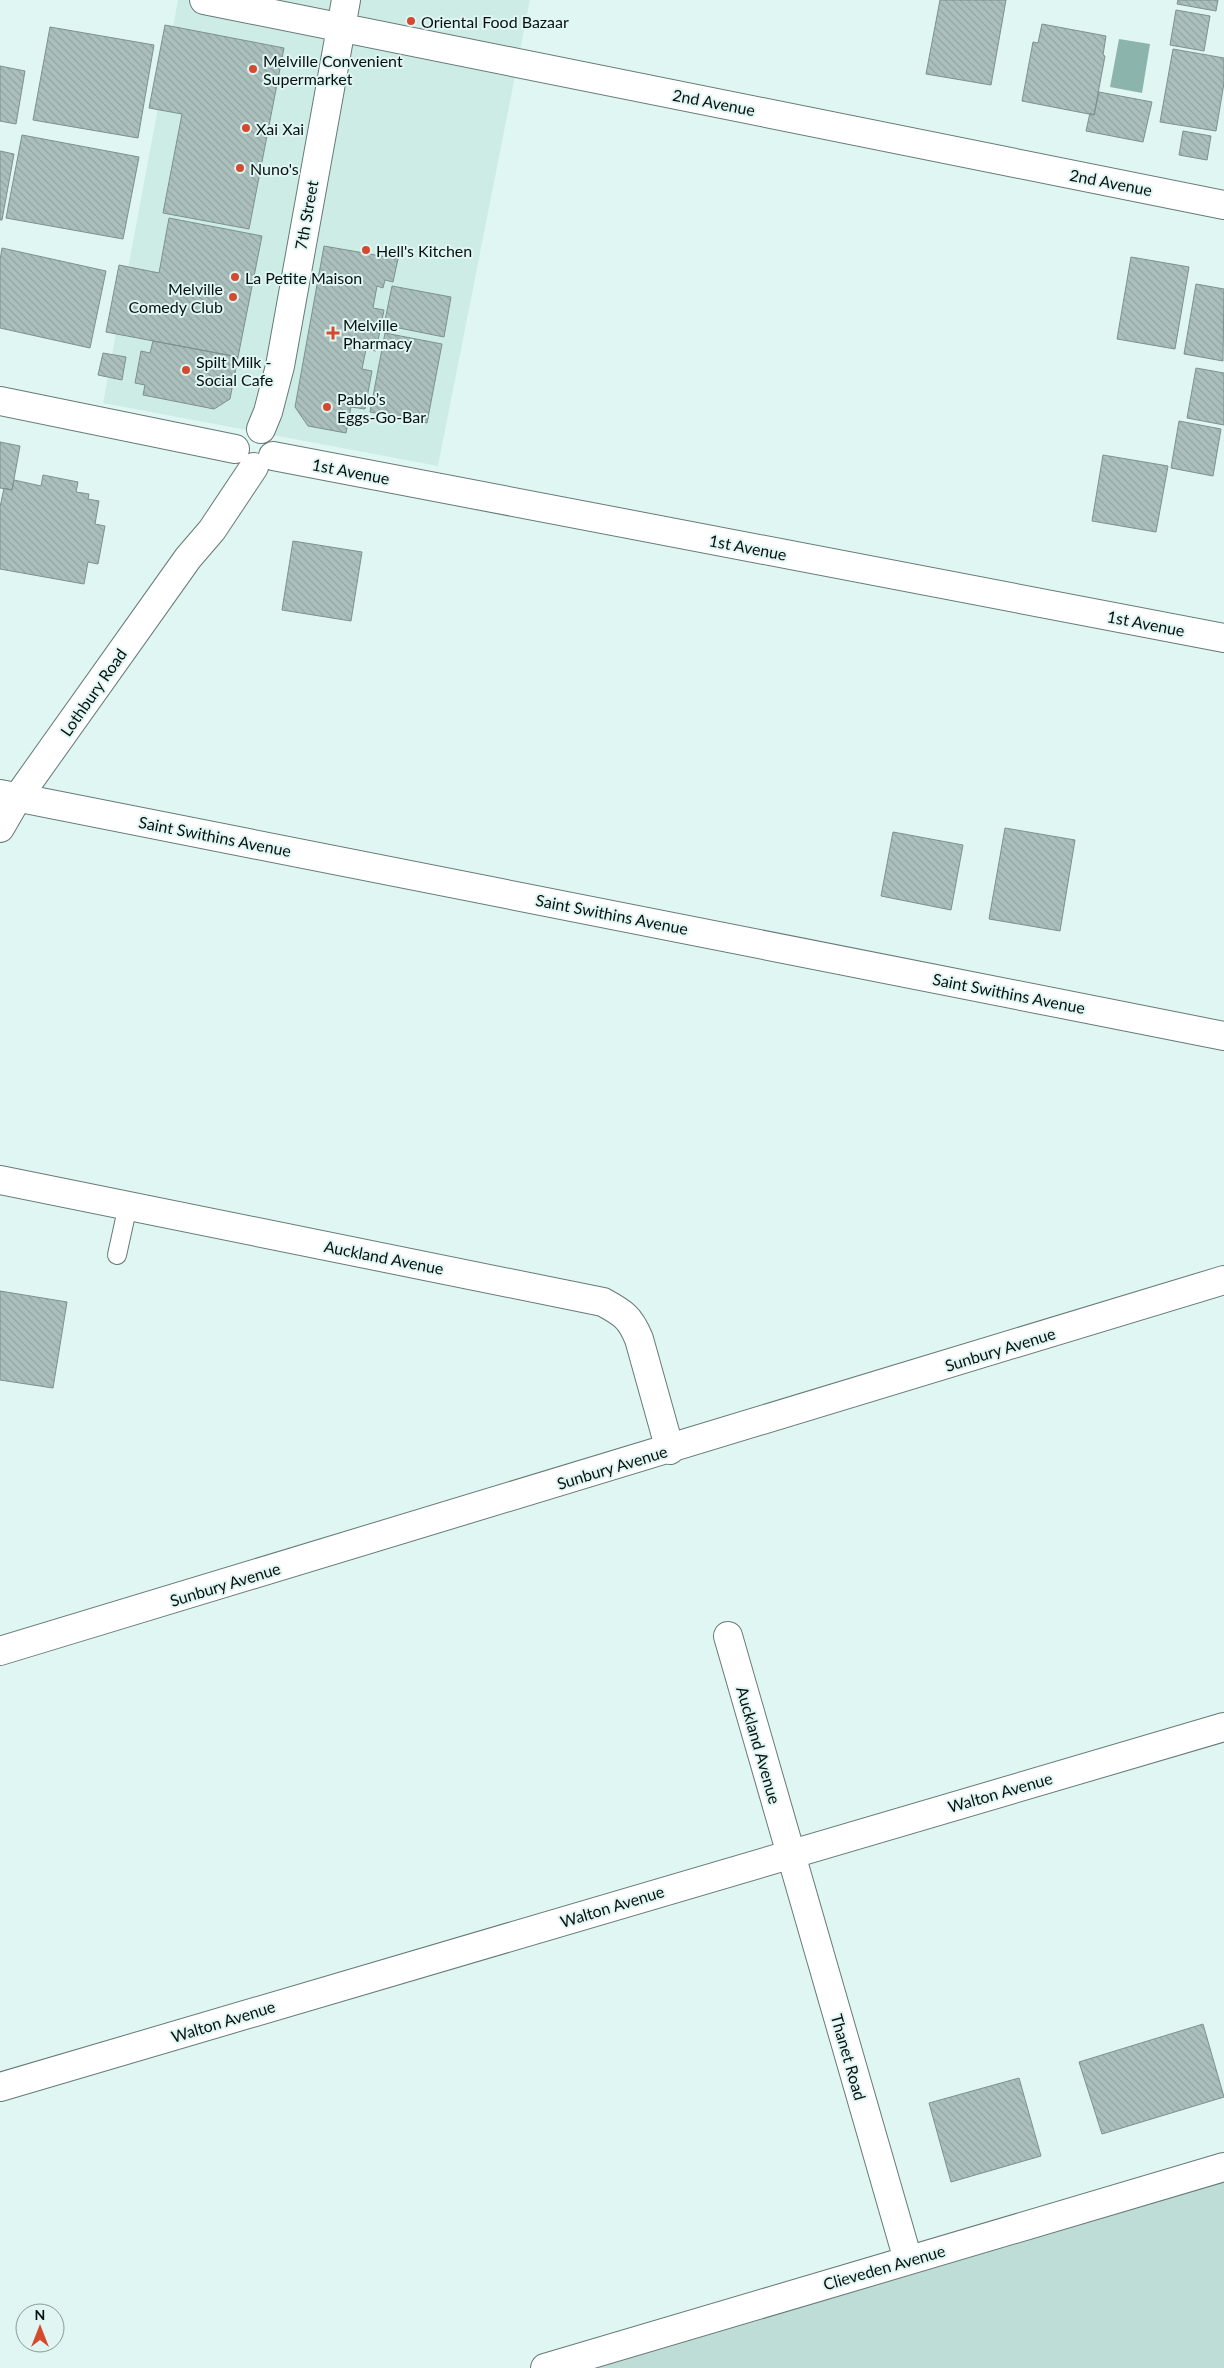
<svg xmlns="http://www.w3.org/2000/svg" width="1224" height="2368" font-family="Lato,sans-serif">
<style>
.built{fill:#cdece6}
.park{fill:#beddd7}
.water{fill:#8bb4ad}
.building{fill:url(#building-back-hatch);stroke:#7d918e}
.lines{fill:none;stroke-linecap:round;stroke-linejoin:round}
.service-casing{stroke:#667a76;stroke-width:20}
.minor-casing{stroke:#667a76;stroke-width:30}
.service{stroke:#fff;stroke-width:18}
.minor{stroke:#fff;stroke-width:28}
.poi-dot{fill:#d54a2e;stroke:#e0f6f2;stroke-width:2}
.labels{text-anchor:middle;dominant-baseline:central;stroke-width:4;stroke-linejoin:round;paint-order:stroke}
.poi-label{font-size:16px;fill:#091110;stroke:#e0f6f2;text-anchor:start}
.street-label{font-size:16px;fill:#091110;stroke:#e0f6f2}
</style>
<defs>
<pattern id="building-back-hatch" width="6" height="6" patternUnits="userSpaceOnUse" patternTransform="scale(1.25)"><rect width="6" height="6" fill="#abc0bc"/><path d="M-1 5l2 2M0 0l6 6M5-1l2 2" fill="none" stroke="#92a4a1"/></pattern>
</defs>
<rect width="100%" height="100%" fill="#e0f6f2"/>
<!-- built -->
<path class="built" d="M 178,0 L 530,0 L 438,466 L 103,403 Z"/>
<!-- park -->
<path class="park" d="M 1224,2165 L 1224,2368 L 544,2368 Z"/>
<!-- water -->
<path class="water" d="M 1119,39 L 1150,44 L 1142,93 L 1110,87 Z"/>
<!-- building -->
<path class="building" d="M 940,0 L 1006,0 L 991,85 L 926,74 Z
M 1178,0 L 1218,0 L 1216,11 L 1177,4 Z
M 1176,10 L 1210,16 L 1204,51 L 1170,45 Z
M 1042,24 L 1106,36 L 1103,55 L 1105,56 L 1094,115 L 1022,101 L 1033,42 L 1038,43 Z
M 165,25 L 284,48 L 249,229 L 163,213 L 182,114 L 149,108 Z
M 50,27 L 154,45 L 138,138 L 33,120 Z
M 1173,49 L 1224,58 L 1224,83 L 1216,131 L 1160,122 Z
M 0,66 L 25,71 L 16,124 L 0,121 Z
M 1099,92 L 1152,102 L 1143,142 L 1086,131 L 1090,113 L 1094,115 Z
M 1183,131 L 1211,136 L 1207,160 L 1179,155 Z
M 22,135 L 139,157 L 123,239 L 6,218 Z
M 0,151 L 14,154 L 2,220 L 0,220 Z
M 169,218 L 262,236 L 238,357 L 106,332 L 119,265 L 159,273 Z
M 324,246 L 398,259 L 393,282 L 385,280 L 383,288 L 377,286 L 373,308 L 384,310 L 376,351 L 366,349 L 362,369 L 372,371 L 365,409 L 351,407 L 346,433 L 308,426 L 295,407 Z
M 2,248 L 106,271 L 90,348 L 0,328 L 0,260 Z
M 1131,257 L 1189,267 L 1175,349 L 1117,339 Z
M 1196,284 L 1224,289 L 1223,361 L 1184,354 Z
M 392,286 L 451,297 L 444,337 L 384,325 Z
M 385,333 L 442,344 L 427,423 L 370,412 Z
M 153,341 L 238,357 L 230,399 L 214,409 L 143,395 L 145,385 L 135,383 L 141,351 L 150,353 Z
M 103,353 L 126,357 L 122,380 L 98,375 Z
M 1196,368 L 1224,373 L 1224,425 L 1187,418 Z
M 1179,421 L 1221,429 L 1213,476 L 1171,468 Z
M 0,442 L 20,446 L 12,490 L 0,488 Z
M 1103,455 L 1168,466 L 1156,532 L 1092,521 Z
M 43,475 L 78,482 L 76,492 L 89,494 L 88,499 L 99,501 L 95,524 L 105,526 L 98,564 L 88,562 L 84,584 L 0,569 L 0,507 L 4,488 L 12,490 L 14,480 L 41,486 Z
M 293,541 L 362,552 L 351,621 L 282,610 Z
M 1005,828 L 1075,840 L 1060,931 L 989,919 Z
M 893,832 L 963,845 L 951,910 L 881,896 Z
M 0,1291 L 67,1302 L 53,1388 L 0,1380 Z
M 1203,2024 L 1224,2097 L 1102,2134 L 1079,2062 Z
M 1019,2078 L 1041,2156 L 951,2182 L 929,2103 Z"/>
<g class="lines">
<!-- service casing -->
<g class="service-casing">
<path id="service" d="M 117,1255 L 128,1205"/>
</g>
<!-- minor casing -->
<g class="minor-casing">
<path id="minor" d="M 204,0 L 1224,205
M 0,401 L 235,449
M 261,429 L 268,412 L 280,366 L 346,0
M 273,456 L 1224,638
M 0,794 L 1224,1036
M 0,828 L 18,797 L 188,558 L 212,530 L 254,467
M 0,1180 L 603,1302 C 623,1313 630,1317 639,1339 L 670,1450
M 728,1636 L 908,2260
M 0,1651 L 1224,1280
M 0,2087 L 1224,1727
M 545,2368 L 1224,2167"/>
</g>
<!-- service -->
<use href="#service" class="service"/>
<!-- minor -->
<use href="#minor" class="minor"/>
</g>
<!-- markers -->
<g class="poi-dot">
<circle cx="411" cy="21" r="5"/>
<circle cx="253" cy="69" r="5"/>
<circle cx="246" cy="128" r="5"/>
<circle cx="240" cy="168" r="5"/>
<circle cx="366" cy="250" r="5"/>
<circle cx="235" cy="277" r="5"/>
<circle cx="233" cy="297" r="5"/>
<path d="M330.5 325.5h5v5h5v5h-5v5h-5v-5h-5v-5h5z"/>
<circle cx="186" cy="370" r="5"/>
<circle cx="327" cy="407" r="5"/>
</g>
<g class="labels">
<!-- poi labels -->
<g class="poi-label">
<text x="421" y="21">Oriental Food Bazaar</text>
<text x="263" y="60">Melville Convenient<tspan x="263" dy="18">Supermarket</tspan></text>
<text x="256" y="128">Xai Xai</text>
<text x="250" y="168">Nuno's</text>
<text x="376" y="250">Hell's Kitchen</text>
<text x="245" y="277">La Petite Maison</text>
<text x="223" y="288" text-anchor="end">Melville<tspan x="223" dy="18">Comedy Club</tspan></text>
<text x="343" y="324">Melville<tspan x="343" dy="18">Pharmacy</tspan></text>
<text x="196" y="361">Spilt Milk -<tspan x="196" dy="18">Social Cafe</tspan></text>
<text x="337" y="398">Pablo’s<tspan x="337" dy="18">Eggs-Go-Bar</tspan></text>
</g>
<!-- street labels -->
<g class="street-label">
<text transform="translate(714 102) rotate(11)">2nd Avenue</text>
<text transform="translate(1111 182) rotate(11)">2nd Avenue</text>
<text transform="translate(306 215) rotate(-80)">7th Street</text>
<text transform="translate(351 471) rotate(11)">1st Avenue</text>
<text transform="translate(748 547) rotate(11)">1st Avenue</text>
<text transform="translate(1146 623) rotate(11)">1st Avenue</text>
<text transform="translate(93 692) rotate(-55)">Lothbury Road</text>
<text transform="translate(215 836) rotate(11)">Saint Swithins Avenue</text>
<text transform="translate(612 914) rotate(11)">Saint Swithins Avenue</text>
<text transform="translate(1009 993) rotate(11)">Saint Swithins Avenue</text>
<text transform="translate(384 1257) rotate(11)">Auckland Avenue</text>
<text transform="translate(1000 1349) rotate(-17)">Sunbury Avenue</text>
<text transform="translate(612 1467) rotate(-17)">Sunbury Avenue</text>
<text transform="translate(225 1584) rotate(-17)">Sunbury Avenue</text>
<text transform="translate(759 1745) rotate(74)">Auckland Avenue</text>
<text transform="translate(1000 1792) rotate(-16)">Walton Avenue</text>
<text transform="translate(612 1906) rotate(-17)">Walton Avenue</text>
<text transform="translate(223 2021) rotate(-17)">Walton Avenue</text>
<text transform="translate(849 2057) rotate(74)">Thanet Road</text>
<text transform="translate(884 2267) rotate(-16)">Clieveden Avenue</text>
</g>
</g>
<!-- north arrow -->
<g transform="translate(40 2328)"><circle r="24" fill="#e0f6f2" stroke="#8a9a98"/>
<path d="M0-4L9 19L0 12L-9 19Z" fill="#d54a2e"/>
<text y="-8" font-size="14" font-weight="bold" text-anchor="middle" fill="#091110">N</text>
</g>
</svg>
